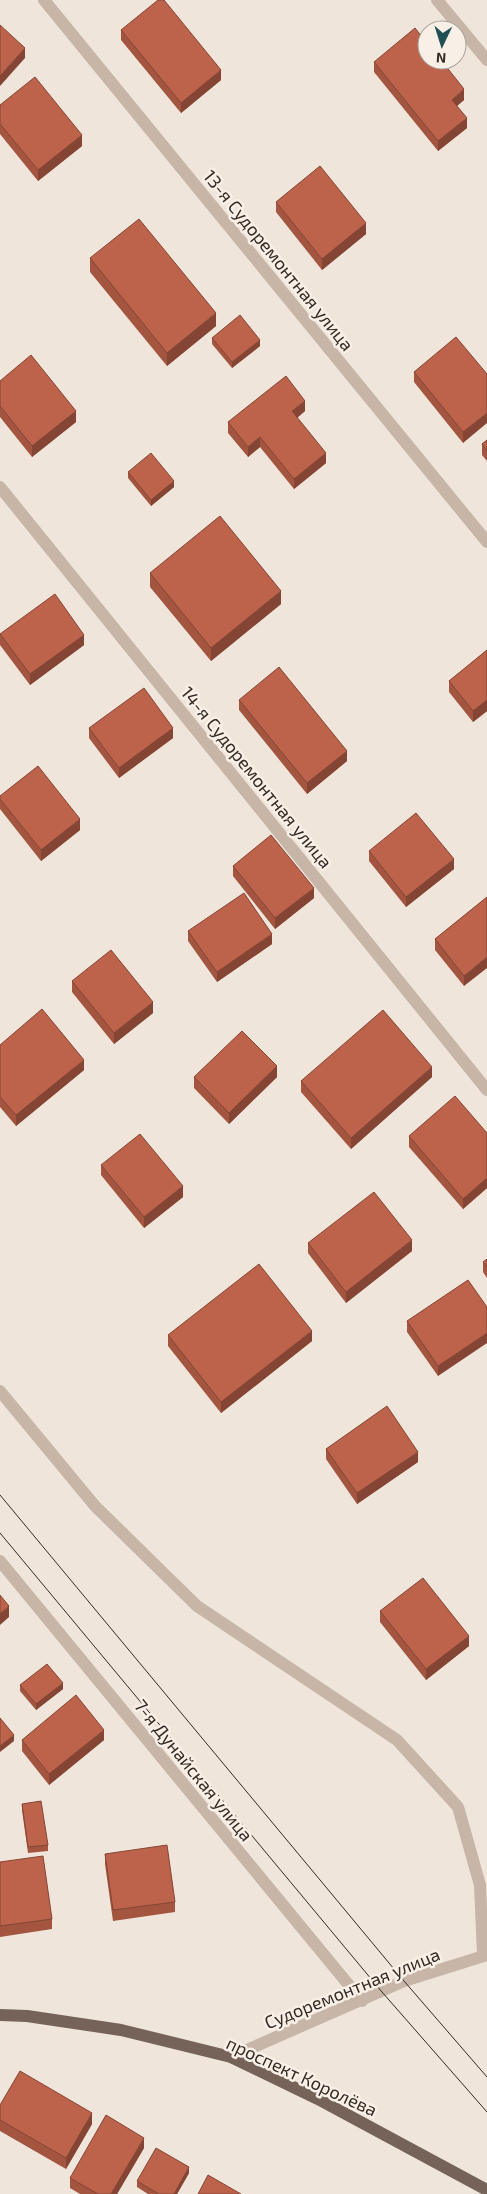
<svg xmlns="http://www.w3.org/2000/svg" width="487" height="2194" font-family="'Exo 2',sans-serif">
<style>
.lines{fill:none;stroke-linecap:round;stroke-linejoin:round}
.minor{stroke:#c7b5a8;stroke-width:12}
.major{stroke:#756259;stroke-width:12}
.tram{stroke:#342b27;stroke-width:1}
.wall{fill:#a35540}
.shaded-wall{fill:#844534}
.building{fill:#bd634b;stroke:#844534}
.labels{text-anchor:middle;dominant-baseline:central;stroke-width:5;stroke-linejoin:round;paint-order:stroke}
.street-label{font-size:18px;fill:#342b27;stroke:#f8efe6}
</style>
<rect width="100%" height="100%" fill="#efe5db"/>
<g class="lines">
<!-- minor -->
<path class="minor" d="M 44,0 L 487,542
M 437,0 L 487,60
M 0,487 L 487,1090
M 0,1391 L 95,1506 L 197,1606 L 397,1740 L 458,1807 L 480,1885 L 483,1955
M 0,1561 L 362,2001
M 231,2057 L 404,1981 L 487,1955"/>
<!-- major -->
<path class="major" d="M 0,2015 L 27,2016 L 121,2030 L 231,2057 L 318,2099 L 487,2190"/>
<!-- tram -->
<path class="tram" d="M 0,1495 L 404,1981 L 487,2077
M 0,1533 L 382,1992 L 487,2112"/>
</g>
<!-- wall -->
<path class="wall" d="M 121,30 L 221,80 L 181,113 L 121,40 Z
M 374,62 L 464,100 L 457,106 L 467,128 L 438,151 L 374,72 Z
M 0,105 L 82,146 L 38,181 L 0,134 Z
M 276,202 L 366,234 L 322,270 L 276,212 Z
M 90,258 L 216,326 L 167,366 L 90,272 Z
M 212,338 L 260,346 L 232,368 L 212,344 Z
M 414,372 L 487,374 L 463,443 L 414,382 Z
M 0,381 L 76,422 L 32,457 L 0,417 Z
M 305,411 L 297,418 L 326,463 L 294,489 L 260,447 L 248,457 L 228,433 L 228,422 Z
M 487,440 L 487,461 L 482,455 L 482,444 Z
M 128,472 L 174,487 L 151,506 L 128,478 Z
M 150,573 L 281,604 L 211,661 L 150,587 Z
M 0,634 L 84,645 L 30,685 L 0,645 Z
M 487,650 L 487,711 L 473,722 L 449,692 L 449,681 Z
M 239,700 L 347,761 L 307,794 L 239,710 Z
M 89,728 L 173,738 L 119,778 L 89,738 Z
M 0,796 L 80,830 L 41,861 L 0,809 Z
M 369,851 L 454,869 L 406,907 L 369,861 Z
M 233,866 L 314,898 L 275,929 L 233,876 Z
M 487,897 L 464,986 L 435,950 L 435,939 Z
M 188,931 L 272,944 L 217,982 L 188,941 Z
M 72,981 L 153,1013 L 114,1044 L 72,992 Z
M 0,1045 L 84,1070 L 16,1126 L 0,1107 Z
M 194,1077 L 277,1077 L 229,1124 L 194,1088 Z
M 432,1077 L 351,1149 L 301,1092 L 301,1081 Z
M 487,1133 L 487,1188 L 463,1209 L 409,1147 L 409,1136 Z
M 101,1165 L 183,1197 L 144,1228 L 101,1175 Z
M 308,1243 L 412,1251 L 346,1303 L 308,1253 Z
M 487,1259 L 487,1278 L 483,1272 L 483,1262 Z
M 487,1307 L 438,1376 L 407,1332 L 407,1321 Z
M 168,1335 L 312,1341 L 221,1413 L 168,1346 Z
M 326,1449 L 418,1462 L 357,1504 L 326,1459 Z
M 380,1611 L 469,1646 L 426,1680 L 380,1622 Z
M 20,1685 L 63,1689 L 36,1710 L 20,1691 Z
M 22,1740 L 104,1740 L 49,1785 L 22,1751 Z
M 22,1804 L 48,1845 L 48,1851 L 28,1853 L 22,1810 Z
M 105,1854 L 175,1902 L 175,1912 L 113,1921 L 105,1864 Z
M 0,1862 L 52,1919 L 52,1929 L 0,1937 Z
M 0,2105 L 92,2124 L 66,2169 L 0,2131 Z
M 144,2148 L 117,2194 L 80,2194 L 70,2188 L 70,2178 Z
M 189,2173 L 177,2194 L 148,2194 L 137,2187 L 137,2181 Z"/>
<!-- shaded-wall -->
<path class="shaded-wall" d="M 25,48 L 25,58 L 0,86 L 0,76 Z
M 221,70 L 221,80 L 181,113 L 181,103 Z
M 464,89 L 464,100 L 452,110 L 452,100 Z
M 467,118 L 467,128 L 438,151 L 438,141 Z
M 82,135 L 82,146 L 38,181 L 38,170 Z
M 366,223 L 366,234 L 322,270 L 322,259 Z
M 216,313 L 216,326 L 167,366 L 167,353 Z
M 260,340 L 260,346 L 232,368 L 232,362 Z
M 305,401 L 305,411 L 292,422 L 292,411 Z
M 76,411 L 76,422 L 32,457 L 32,446 Z
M 487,413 L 487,423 L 463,443 L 463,432 Z
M 260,437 L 260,447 L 248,457 L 248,447 Z
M 326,453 L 326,463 L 294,489 L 294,479 Z
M 174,481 L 174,487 L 151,506 L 151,500 Z
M 281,591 L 281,604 L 211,661 L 211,648 Z
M 84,635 L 84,645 L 30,685 L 30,674 Z
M 487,700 L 487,711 L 473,722 L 473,711 Z
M 173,728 L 173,738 L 119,778 L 119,768 Z
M 347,751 L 347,761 L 307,794 L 307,783 Z
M 80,819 L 80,830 L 41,861 L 41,850 Z
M 454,859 L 454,869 L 406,907 L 406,897 Z
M 314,888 L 314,898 L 275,929 L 275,918 Z
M 272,934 L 272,944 L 217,982 L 217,972 Z
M 487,957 L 487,968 L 464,986 L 464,976 Z
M 153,1002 L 153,1013 L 114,1044 L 114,1033 Z
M 84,1060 L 84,1070 L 16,1126 L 16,1115 Z
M 277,1066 L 277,1077 L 229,1124 L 229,1113 Z
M 432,1067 L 432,1077 L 351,1149 L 351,1138 Z
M 487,1178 L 487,1188 L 463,1209 L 463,1199 Z
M 183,1186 L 183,1197 L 144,1228 L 144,1217 Z
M 412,1240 L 412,1251 L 346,1303 L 346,1292 Z
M 312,1331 L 312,1341 L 221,1413 L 221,1402 Z
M 487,1333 L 487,1343 L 438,1376 L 438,1366 Z
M 418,1452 L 418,1462 L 357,1504 L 357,1493 Z
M 9,1606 L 9,1617 L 0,1625 L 0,1614 Z
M 469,1636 L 469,1646 L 426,1680 L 426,1669 Z
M 63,1683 L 63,1689 L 36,1710 L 36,1704 Z
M 104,1730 L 104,1740 L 49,1785 L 49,1774 Z
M 14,1735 L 14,1741 L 0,1752 L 0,1746 Z
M 92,2113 L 92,2124 L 66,2169 L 66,2158 Z
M 144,2138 L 144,2148 L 117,2194 L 111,2194 Z
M 189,2167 L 189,2173 L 177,2194 L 174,2194 Z"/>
<!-- building -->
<path class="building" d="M 158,0 L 164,0 L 221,70 L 181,103 L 121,30 Z
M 0,25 L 25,48 L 0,76 Z
M 415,28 L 427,43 L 427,60 L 441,60 L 464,89 L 452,100 L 467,118 L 438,141 L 374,62 Z
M 35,77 L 82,135 L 38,170 L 0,124 L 0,105 Z
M 320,166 L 366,223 L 322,259 L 276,202 Z
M 139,219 L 216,313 L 167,353 L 90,258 Z
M 240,315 L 260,340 L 232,362 L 212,338 Z
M 456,337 L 487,374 L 487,413 L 463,432 L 414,372 Z
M 31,355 L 76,411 L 32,446 L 0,406 L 0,381 Z
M 286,376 L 305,401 L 292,411 L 326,453 L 294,479 L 260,437 L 248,447 L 228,422 Z
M 487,440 L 487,451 L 482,444 Z
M 151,453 L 174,481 L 151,500 L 128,472 Z
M 220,516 L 281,591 L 211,648 L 150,573 Z
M 55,594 L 84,635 L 30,674 L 0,634 Z
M 487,650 L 487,700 L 473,711 L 449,681 Z
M 279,667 L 347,751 L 307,783 L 239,700 Z
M 144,688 L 173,728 L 119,768 L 89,728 Z
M 38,766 L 80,819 L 41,850 L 0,799 L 0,796 Z
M 416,813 L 454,859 L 406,897 L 369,851 Z
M 271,835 L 314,888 L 275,918 L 233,866 Z
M 244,893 L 272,934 L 217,972 L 188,931 Z
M 487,897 L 487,957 L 464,976 L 435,939 Z
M 111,950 L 153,1002 L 114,1033 L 72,981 Z
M 42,1009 L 84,1060 L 16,1115 L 0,1097 L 0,1045 Z
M 383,1010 L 432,1067 L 351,1138 L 301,1081 Z
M 242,1031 L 277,1066 L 229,1113 L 194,1077 Z
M 455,1096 L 487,1133 L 487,1178 L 463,1199 L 409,1136 Z
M 140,1134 L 183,1186 L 144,1217 L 101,1165 Z
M 374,1192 L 412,1240 L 346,1292 L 308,1243 Z
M 487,1259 L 487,1267 L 483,1262 Z
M 259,1264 L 312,1331 L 221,1402 L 168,1335 Z
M 468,1280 L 487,1307 L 487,1333 L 438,1366 L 407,1321 Z
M 387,1406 L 418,1452 L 357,1493 L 326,1449 Z
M 423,1578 L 469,1636 L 426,1669 L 380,1611 Z
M 0,1595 L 9,1606 L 0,1614 Z
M 47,1664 L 63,1683 L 36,1704 L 20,1685 Z
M 76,1695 L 104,1730 L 49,1774 L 22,1740 Z
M 0,1718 L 14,1735 L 0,1746 Z
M 41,1801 L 48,1845 L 28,1847 L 22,1804 Z
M 167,1845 L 175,1902 L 113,1910 L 105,1854 Z
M 43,1856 L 52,1919 L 0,1926 L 0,1862 Z
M 20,2071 L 92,2113 L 66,2158 L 0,2120 L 0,2105 Z
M 106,2115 L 144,2138 L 111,2194 L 98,2194 L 70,2178 Z
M 156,2148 L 189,2167 L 174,2194 L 159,2194 L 137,2181 Z
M 208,2175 L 241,2194 L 198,2194 Z"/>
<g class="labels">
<!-- street labels -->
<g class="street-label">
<text transform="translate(279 260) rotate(51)">13-я Судоремонтная улица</text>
<text transform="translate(257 777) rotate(51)">14-я Судоремонтная улица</text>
<text transform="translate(194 1770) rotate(51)">7-я Дунайская улица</text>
<text transform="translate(352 1988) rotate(-22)">Судоремонтная улица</text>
<text transform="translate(302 2076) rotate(25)">проспект Королёва</text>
</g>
</g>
<!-- north arrow -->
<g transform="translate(442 45) rotate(184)"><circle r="24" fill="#f8efe6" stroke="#aaa19a"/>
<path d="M0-4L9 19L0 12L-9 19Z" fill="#205052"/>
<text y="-8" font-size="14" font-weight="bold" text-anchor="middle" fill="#342b27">N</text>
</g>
</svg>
